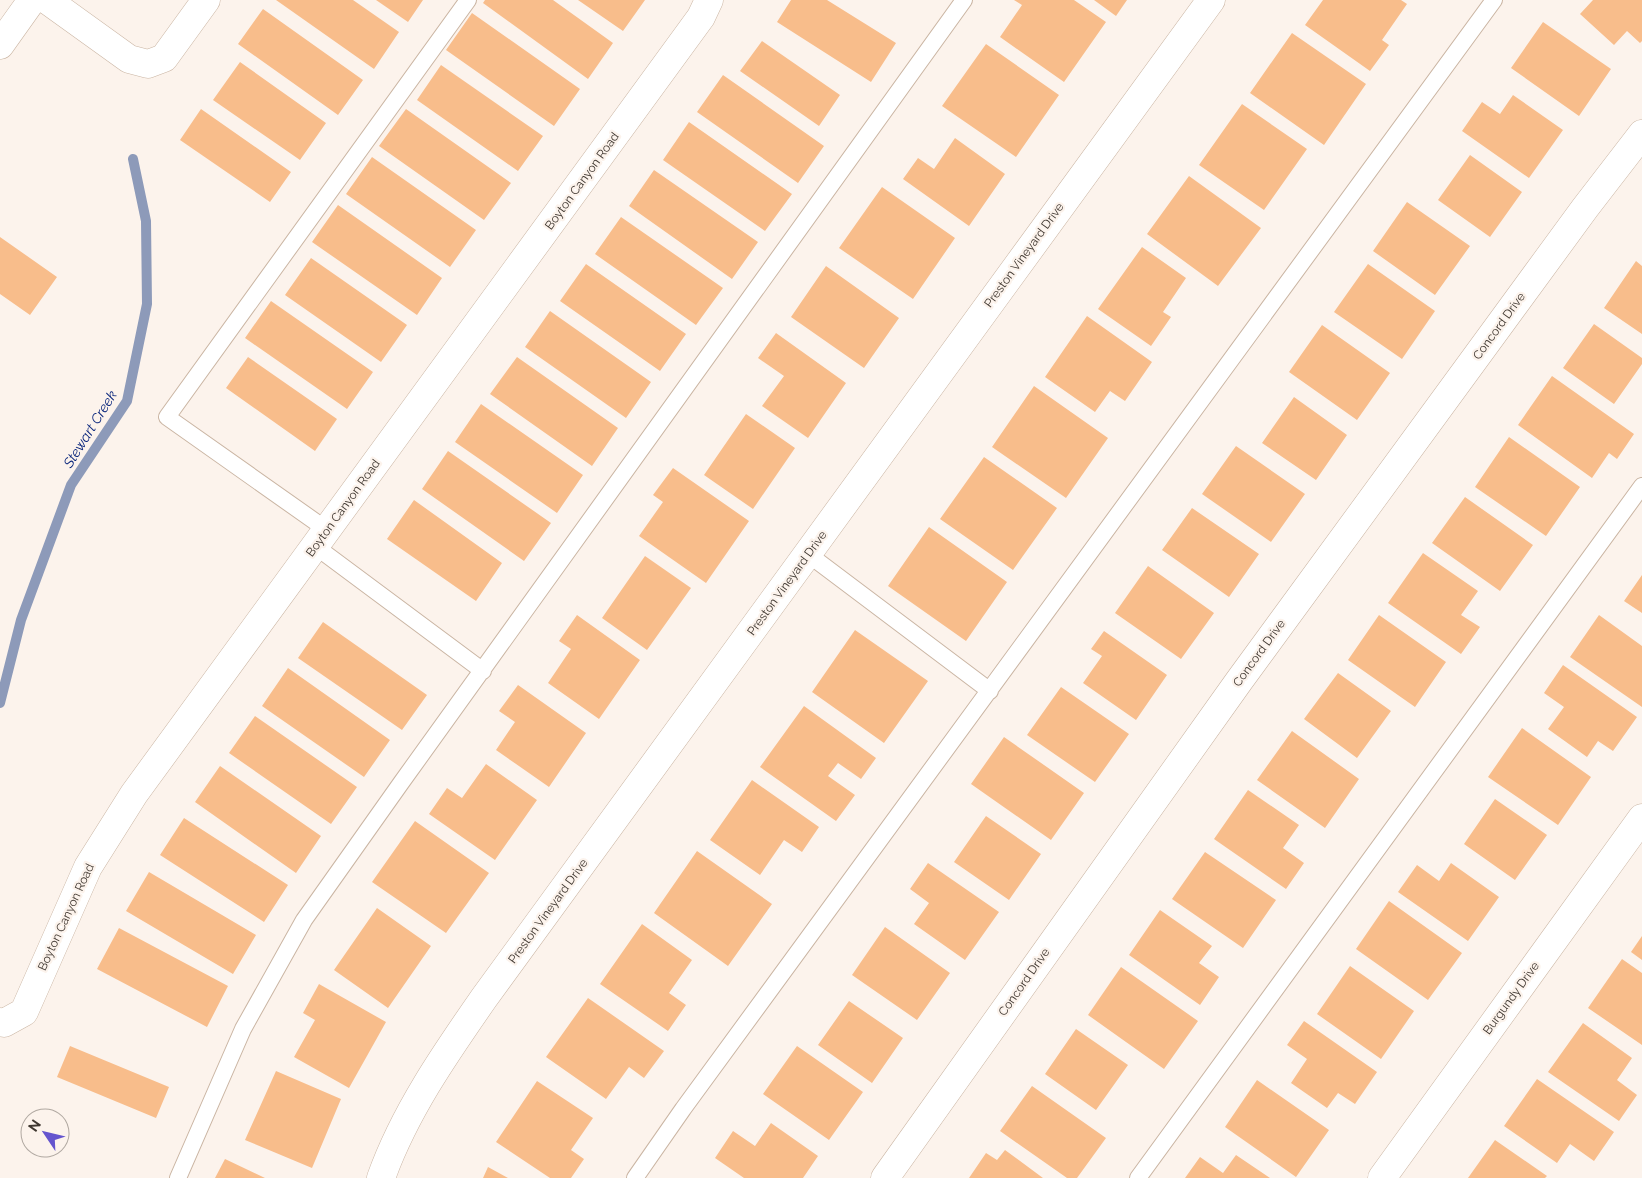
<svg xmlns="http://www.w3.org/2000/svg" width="1642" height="1178" font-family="Raleway,sans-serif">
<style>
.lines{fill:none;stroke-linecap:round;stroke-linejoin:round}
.stream{stroke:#8d9ab9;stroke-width:10}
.building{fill:#f8bd8b}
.service-casing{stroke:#cab5a3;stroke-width:18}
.minor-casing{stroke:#cab5a3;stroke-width:29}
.tertiary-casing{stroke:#cab5a3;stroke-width:29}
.service{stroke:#fff;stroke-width:16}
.minor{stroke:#fff;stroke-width:28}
.tertiary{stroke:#fff;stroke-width:28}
.labels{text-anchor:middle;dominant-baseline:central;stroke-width:4.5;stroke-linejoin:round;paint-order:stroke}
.street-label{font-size:12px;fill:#3f3730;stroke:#fcf3ec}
.water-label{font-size:14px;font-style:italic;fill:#0a267c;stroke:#fcf3ec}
</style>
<rect width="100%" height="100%" fill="#fcf3ec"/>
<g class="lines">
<!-- stream -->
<path class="stream" d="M 0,703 L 21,620 L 71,485 L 127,401 L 147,304 L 146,221 L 133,159"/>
</g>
<!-- building -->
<path class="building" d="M 276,0 L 353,0 L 399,32 L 374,69 Z
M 376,0 L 423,0 L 408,22 Z
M 485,0 L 553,0 L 613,43 L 588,79 L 483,3 Z
M 578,0 L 645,0 L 623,31 Z
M 791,0 L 827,0 L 896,43 L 871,82 L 777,22 Z
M 1014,0 L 1074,0 L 1106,22 L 1064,82 L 1000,37 L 1022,5 Z
M 1094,0 L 1127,0 L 1116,16 Z
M 1323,0 L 1401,0 L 1407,4 L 1382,40 L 1389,45 L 1370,71 L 1305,25 Z
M 1593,0 L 1642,0 L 1642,41 L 1640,43 L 1627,31 L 1614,45 L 1580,14 Z
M 263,9 L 363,80 L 338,115 L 238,44 Z
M 472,13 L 580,89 L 554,126 L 446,50 Z
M 1543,22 L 1611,69 L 1579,116 L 1511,68 Z
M 1292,33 L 1366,84 L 1324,145 L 1250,93 Z
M 762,41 L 840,95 L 819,126 L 740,71 Z
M 986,44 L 1059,95 L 1016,157 L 942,106 Z
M 240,62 L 326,123 L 300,160 L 213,100 Z
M 441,65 L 543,136 L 518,171 L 417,100 Z
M 723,75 L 824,146 L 798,183 L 697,112 Z
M 1513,95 L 1563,130 L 1529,178 L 1462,131 L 1482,102 L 1500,114 Z
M 1242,104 L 1307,149 L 1264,210 L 1199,165 Z
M 201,109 L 291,172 L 270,202 L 180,140 Z
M 406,109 L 511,183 L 484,220 L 379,146 Z
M 689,122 L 792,194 L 765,231 L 663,160 Z
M 955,138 L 1005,174 L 969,226 L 903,179 L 918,158 L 934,169 Z
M 1470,155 L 1522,192 L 1490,237 L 1438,200 Z
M 372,157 L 476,230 L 450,267 L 346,194 Z
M 654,170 L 758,242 L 732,279 L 629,206 Z
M 1189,176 L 1261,228 L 1218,286 L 1147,234 Z
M 882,187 L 955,238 L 913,299 L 839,248 Z
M 1407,202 L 1470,246 L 1435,295 L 1373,251 Z
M 338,205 L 442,278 L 417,315 L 312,242 Z
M 621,217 L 723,288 L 696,325 L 595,254 Z
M 0,237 L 57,277 L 30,315 L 0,294 Z
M 1142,247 L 1186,278 L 1163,312 L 1171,317 L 1151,346 L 1098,309 Z
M 311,258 L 407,325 L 381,362 L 285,295 Z
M 1636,261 L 1642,266 L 1642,334 L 1604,308 Z
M 586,264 L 686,334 L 660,371 L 560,301 Z
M 1368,264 L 1435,311 L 1402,359 L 1334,312 Z
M 826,266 L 899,318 L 864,368 L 791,317 Z
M 271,301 L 373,372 L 347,409 L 245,338 Z
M 550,311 L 651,382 L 626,418 L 525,347 Z
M 1087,316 L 1152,362 L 1125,401 L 1110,391 L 1095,412 L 1045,377 Z
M 1594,324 L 1642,358 L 1642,364 L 1614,404 L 1563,368 Z
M 1322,325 L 1390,373 L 1357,420 L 1289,372 Z
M 776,333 L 846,383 L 808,438 L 762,406 L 784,376 L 758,358 Z
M 248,357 L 337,419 L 315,451 L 226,388 Z
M 517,357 L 618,428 L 592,466 L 490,394 Z
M 1552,376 L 1634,434 L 1617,459 L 1609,453 L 1592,478 L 1518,425 Z
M 1034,386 L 1108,438 L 1066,498 L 992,447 Z
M 1294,397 L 1347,435 L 1316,480 L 1262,443 Z
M 481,404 L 583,475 L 557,513 L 455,442 Z
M 746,414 L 795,448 L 753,509 L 704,475 Z
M 1509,437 L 1580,487 L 1546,536 L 1475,487 Z
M 1236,446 L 1305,494 L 1271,542 L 1202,494 Z
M 448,451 L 551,523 L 524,561 L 422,489 Z
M 984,457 L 1057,508 L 1013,570 L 940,519 Z
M 673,468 L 749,521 L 706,583 L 639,536 L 663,502 L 653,495 Z
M 1465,497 L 1533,545 L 1500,591 L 1432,543 Z
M 414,500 L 502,563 L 476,601 L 387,539 Z
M 1192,508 L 1259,554 L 1229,597 L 1162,550 Z
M 929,527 L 1007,582 L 966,641 L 888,586 Z
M 1423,553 L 1478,591 L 1461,615 L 1480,627 L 1461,654 L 1388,603 Z
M 645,556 L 691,588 L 647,650 L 602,618 Z
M 1148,566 L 1214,613 L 1181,659 L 1115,613 Z
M 1642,575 L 1642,613 L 1624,601 Z
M 577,615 L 640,660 L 599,719 L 548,683 L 571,649 L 559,641 Z
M 1379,615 L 1446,662 L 1415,707 L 1348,660 Z
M 1599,615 L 1642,646 L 1642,707 L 1570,657 Z
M 323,622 L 427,695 L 402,730 L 298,658 Z
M 855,630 L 928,681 L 884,743 L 812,692 Z
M 1104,631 L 1167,675 L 1136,720 L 1083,683 L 1102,656 L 1091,649 Z
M 1563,665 L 1637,717 L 1613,751 L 1598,741 L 1587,757 L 1548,729 L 1564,707 L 1544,693 Z
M 288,668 L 390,740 L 364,777 L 262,706 Z
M 1338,673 L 1391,711 L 1357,758 L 1304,719 Z
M 518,685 L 586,733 L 549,787 L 496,750 L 515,722 L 499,711 Z
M 1061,687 L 1129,734 L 1095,782 L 1027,735 Z
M 804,706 L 876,758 L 861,779 L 838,763 L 828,776 L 855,795 L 836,821 L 760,767 Z
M 255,716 L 357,787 L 331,824 L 229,753 Z
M 1522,728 L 1591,777 L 1558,825 L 1488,777 Z
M 1292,731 L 1359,779 L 1325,828 L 1257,780 Z
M 1004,737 L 1084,793 L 1051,840 L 971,784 Z
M 486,764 L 537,800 L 495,860 L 429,814 L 447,788 L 462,798 Z
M 220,766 L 321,836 L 296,873 L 195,802 Z
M 752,780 L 819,827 L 802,852 L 784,840 L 760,875 L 710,840 Z
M 1248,790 L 1299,825 L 1283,848 L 1304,863 L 1286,889 L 1214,839 Z
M 1495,799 L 1547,835 L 1515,880 L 1464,844 Z
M 986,816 L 1041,854 L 1009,900 L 954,862 Z
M 184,818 L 288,885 L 264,922 L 160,855 Z
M 415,821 L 489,873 L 446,933 L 372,882 Z
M 697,851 L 772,904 L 728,966 L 654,913 Z
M 1205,852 L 1276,900 L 1243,948 L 1172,899 Z
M 928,863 L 999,912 L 965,960 L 914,924 L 929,903 L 910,889 Z
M 1451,863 L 1499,897 L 1468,941 L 1398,892 L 1417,865 L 1439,881 Z
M 149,872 L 256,935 L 233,974 L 126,911 Z
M 1389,901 L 1462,953 L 1428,1000 L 1356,949 Z
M 377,908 L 431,946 L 388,1008 L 334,970 Z
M 1160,910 L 1212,946 L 1199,963 L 1219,977 L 1200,1005 L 1129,955 Z
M 642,924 L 692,960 L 669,993 L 686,1005 L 668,1031 L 600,984 Z
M 885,927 L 950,973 L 917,1020 L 852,975 Z
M 119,928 L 228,986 L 207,1027 L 97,969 Z
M 1642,936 L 1642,960 L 1631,952 Z
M 1622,959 L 1642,973 L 1642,1045 L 1588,1008 Z
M 1350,966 L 1414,1011 L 1381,1059 L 1317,1014 Z
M 1121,967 L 1198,1021 L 1164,1069 L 1088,1015 Z
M 319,984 L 386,1022 L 349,1088 L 294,1057 L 315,1020 L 303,1013 Z
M 588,998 L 664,1051 L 644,1078 L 629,1067 L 606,1099 L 546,1057 Z
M 849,1001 L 903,1038 L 872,1083 L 818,1045 Z
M 1304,1021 L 1377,1072 L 1355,1104 L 1338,1093 L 1327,1108 L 1291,1083 L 1307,1059 L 1287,1045 Z
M 1583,1023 L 1632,1058 L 1617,1080 L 1637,1095 L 1619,1121 L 1548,1072 Z
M 1076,1029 L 1128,1065 L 1096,1110 L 1045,1074 Z
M 70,1046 L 169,1087 L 156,1118 L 57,1077 Z
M 797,1046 L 863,1092 L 829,1140 L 763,1094 Z
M 276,1071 L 341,1099 L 312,1168 L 245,1140 Z
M 1537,1079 L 1614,1132 L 1594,1161 L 1570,1144 L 1557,1163 L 1504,1126 Z
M 1257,1080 L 1329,1130 L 1296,1177 L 1225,1127 Z
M 537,1081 L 593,1118 L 571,1150 L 584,1159 L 571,1178 L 550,1178 L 496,1142 Z
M 1032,1086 L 1106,1138 L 1077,1178 L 1067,1178 L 1000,1131 Z
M 771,1123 L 818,1156 L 803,1178 L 744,1178 L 715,1158 L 733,1131 L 755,1146 Z
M 1495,1140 L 1547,1176 L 1545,1178 L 1468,1178 Z
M 1005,1150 L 1043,1178 L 969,1178 L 986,1153 L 997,1160 Z
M 1236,1155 L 1270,1178 L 1185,1178 L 1200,1157 L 1223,1173 Z
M 225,1159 L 265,1178 L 215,1178 Z
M 488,1167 L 508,1178 L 483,1178 Z"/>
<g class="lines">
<!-- service casing -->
<g class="service-casing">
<path id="service" d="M 327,530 L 167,417 L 468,0
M 315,546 L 483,671
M 808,554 L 990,691
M 178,1178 L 243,1029 L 304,920 L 401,783 L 964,0
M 635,1178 L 683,1109 L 1494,0
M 1138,1178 L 1642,486"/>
</g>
<!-- minor casing -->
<g class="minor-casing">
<path id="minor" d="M 47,0 L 129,59 L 148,64 L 164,58 L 206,0
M 0,45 L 32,0
M 0,1022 L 4,1023 L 24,1012 L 88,867 L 134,794 L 701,17 L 709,0
M 885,1178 L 1239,681 L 1585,208 L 1642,134
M 1382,1178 L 1642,818"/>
</g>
<!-- tertiary casing -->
<g class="tertiary-casing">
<path id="tertiary" d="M 381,1178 C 404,1113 445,1054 484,998 L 1211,0"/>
</g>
<!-- service -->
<use href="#service" class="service"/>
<!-- minor -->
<use href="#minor" class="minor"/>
<!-- tertiary -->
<use href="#tertiary" class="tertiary"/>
</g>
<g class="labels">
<!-- street labels -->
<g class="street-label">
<text transform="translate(582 181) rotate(-54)">Boyton Canyon Road</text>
<text transform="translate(1024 255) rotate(-54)">Preston Vineyard Drive</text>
<text transform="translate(1499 326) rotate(-54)">Concord Drive</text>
<text transform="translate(343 508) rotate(-54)">Boyton Canyon Road</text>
<text transform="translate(787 583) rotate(-54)">Preston Vineyard Drive</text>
<text transform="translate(1259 653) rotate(-54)">Concord Drive</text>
<text transform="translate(548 911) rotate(-54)">Preston Vineyard Drive</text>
<text transform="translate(66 917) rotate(-65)">Boyton Canyon Road</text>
<text transform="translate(1024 982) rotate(-55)">Concord Drive</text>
<text transform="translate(1511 998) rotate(-54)">Burgundy Drive</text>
</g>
<!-- water labels -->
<g class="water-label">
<text transform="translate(90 429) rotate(-58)">Stewart Creek</text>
</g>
</g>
<!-- north arrow -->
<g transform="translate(45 1133) rotate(305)"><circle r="24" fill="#fcf3ec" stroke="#b0a8a1"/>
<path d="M0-4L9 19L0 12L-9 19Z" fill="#6454ce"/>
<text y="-8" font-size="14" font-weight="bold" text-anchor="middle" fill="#3f3730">N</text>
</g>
</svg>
